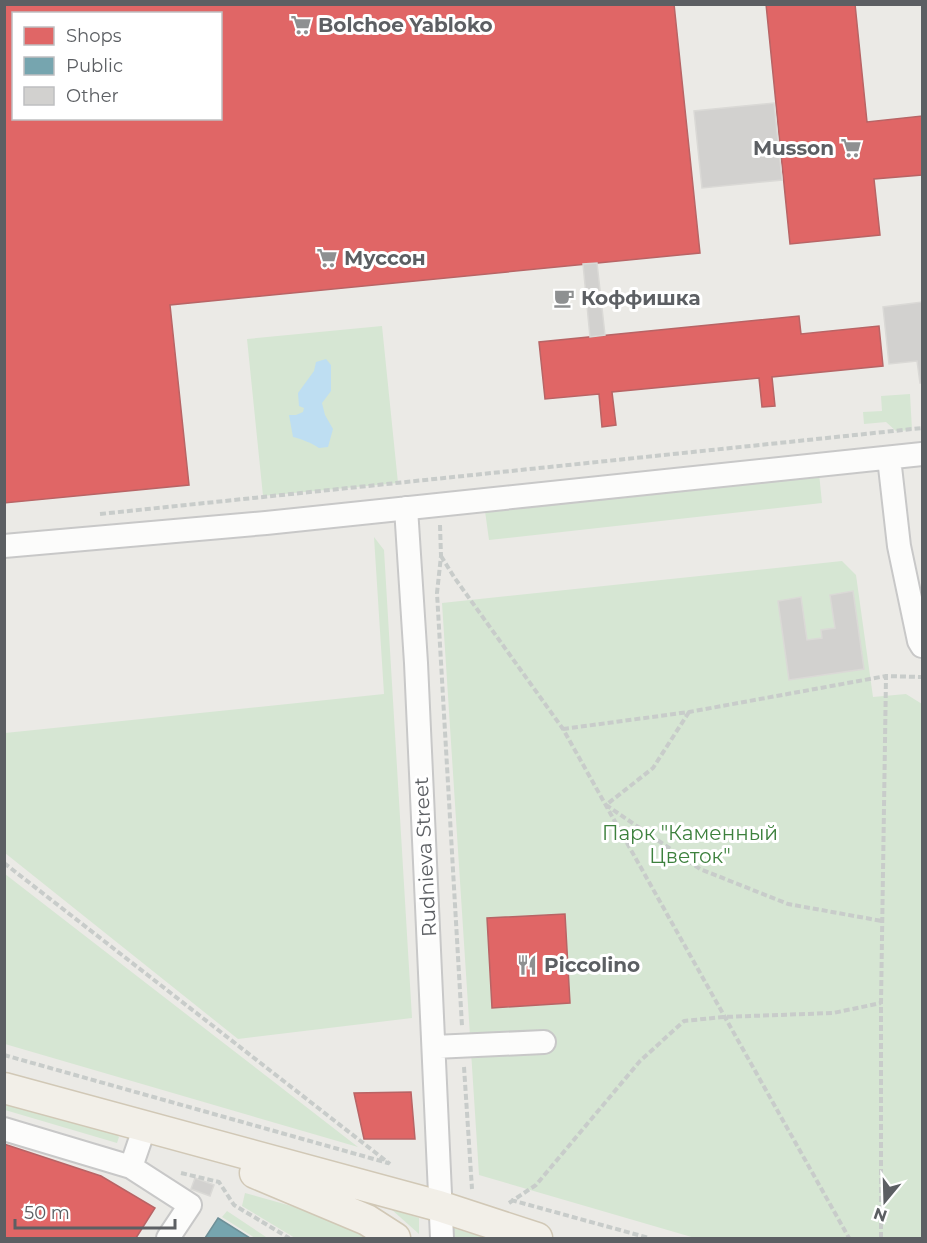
<svg xmlns="http://www.w3.org/2000/svg" width="927" height="1243" font-family="Montserrat,sans-serif">
<style>
.green{fill:#d6e6d3}
.water{fill:#bedef2}
.shops{fill:#e06666;stroke:#b86465;stroke-width:1.5;fill-rule:evenodd}
.public{fill:#76a5af;stroke:#6e9098;stroke-width:1.5}
.building{fill:#d2d1cf;stroke:#dad9d6;stroke-width:1.5}
.lines{fill:none;stroke-linecap:round;stroke-linejoin:round}
.minor-casing{stroke:#c8c8c8;stroke-width:26}
.major-casing{stroke:#d1c8b6;stroke-width:33}
.path{stroke:#c8ccca;stroke-width:4;stroke-dasharray:6 3;stroke-linecap:butt}
.minor{stroke:#fcfcfb;stroke-width:22}
.major{stroke:#f2efe8;stroke-width:30}
.labels{text-anchor:middle;dominant-baseline:central;stroke-width:6;stroke-linejoin:round;paint-order:stroke}
.poi-label{font-size:20px;font-weight:bold;fill:#5c5f63;stroke:#fff;text-anchor:start}
.park-label{font-size:20px;fill:#3d813d;stroke:#fff}
.street-label{font-size:20px;fill:#5c5f63;stroke:#fff}
</style>
<rect width="100%" height="100%" fill="#ebeae6"/>
<!-- green -->
<path class="green" d="M 382,326 L 398,483 L 263,496 L 247,339 Z
M 910,394 L 912,430 L 896,431 L 886,422 L 864,424 L 863,412 L 882,411 L 881,396 Z
M 819,473 L 822,503 L 489,540 L 485,511 Z
M 374,537 L 384,550 L 412,1018 L 238,1039 L 5,853 L 5,733 L 384,694 Z
M 842,561 L 856,575 L 873,697 L 906,694 L 922,704 L 922,1238 L 695,1238 L 479,1175 L 442,603 Z
M 5,874 L 358,1147 L 5,1044 Z
M 4,1101 L 115,1133 L 119,1137 L 117,1143 L 5,1110 Z
M 245,1193 L 341,1220 L 367,1238 L 295,1238 L 242,1206 Z
M 391,1209 L 419,1218 L 419,1234 Z
M 227,1211 L 266,1237 L 265,1238 L 255,1238 L 222,1217 Z
M 449,1227 L 487,1238 L 451,1238 Z"/>
<!-- water -->
<path class="water" d="M 326,359 L 331,365 L 331,391 L 322,403 L 325,415 L 333,429 L 328,447 L 319,448 C 312,443 301,439 293,437 L 289,415 L 296,415 L 303,412 L 304,408 L 299,406 L 298,393 L 314,371 L 316,362 Z"/>
<!-- shops -->
<path class="shops" d="M 4,4 L 674,4 L 700,253 L 170,305 L 189,485 L 4,503 ZM 14,14 L 220,14 L 220,118 L 14,118 Z
M 766,4 L 855,4 L 867,122 L 922,116 L 922,175 L 874,179 L 880,235 L 790,244 Z
M 799,316 L 801,334 L 879,326 L 883,366 L 772,377 L 775,406 L 762,407 L 759,378 L 612,392 L 616,425 L 602,427 L 599,394 L 545,399 L 539,342 Z
M 565,914 L 570,1003 L 492,1008 L 487,918 Z
M 411,1092 L 415,1139 L 364,1139 L 354,1093 Z
M 4,1144 L 101,1176 L 155,1208 L 136,1238 L 4,1238 Z"/>
<!-- public -->
<path class="public" d="M 218,1218 L 250,1238 L 205,1238 Z"/>
<!-- building -->
<path class="building" d="M 774,103 L 782,180 L 702,188 L 694,111 Z
M 597,263 L 605,335 L 590,337 L 583,264 Z
M 922,302 L 922,383 L 920,383 L 917,361 L 889,364 L 883,307 Z
M 853,591 L 864,669 L 789,680 L 778,601 L 801,597 L 807,640 L 822,638 L 821,630 L 835,628 L 830,595 Z
M 195,1178 L 214,1185 L 210,1196 L 191,1189 Z"/>
<g class="lines">
<!-- minor casing -->
<g class="minor-casing">
<path id="minor" d="M 889,458 L 899,546 L 919,641 L 922,646
M 406,508 L 416,663 L 442,1238
M 4,546 L 266,523 L 922,454
M 434,1047 L 544,1042
M 4,1129 L 131,1167 L 190,1205 L 168,1238
M 131,1167 L 144,1129"/>
</g>
<!-- major casing -->
<g class="major-casing">
<path id="major" d="M 4,1088 L 439,1206 L 537,1238
M 255,1173 L 367,1220 L 395,1238"/>
</g>
<!-- path -->
<path class="path" d="M 100,514 L 922,428
M 440,525 L 441,556 L 437,593 L 462,1026
M 441,556 L 454,577 L 563,729 L 849,1238
M 689,712 L 653,768 L 606,805 L 700,869 L 788,904 L 882,921
M 563,729 L 689,712 L 886,676
M 4,863 L 390,1164
M 4,1055 L 388,1163
M 464,1067 L 472,1189
M 181,1173 L 219,1182 L 234,1205 L 289,1238
M 511,1200 L 649,1238
M 509,1203 L 536,1185 L 640,1061 L 684,1021 L 723,1017 L 833,1013 L 881,1003
M 881,1238 L 881,1003 L 886,676 L 922,677"/>
<!-- minor -->
<use href="#minor" class="minor"/>
<!-- major -->
<use href="#major" class="major"/>
</g>
<!-- icons -->
<defs>
<g id="supermarket-bare" transform="scale(1.62)"><path d="M-6-5.5h2.5l.6 2H6L4.5 2H-2.5L-4.4-4H-6ZM-1.5 3.2a1.3 1.3 0 1 0 .1 0ZM3 3.2a1.3 1.3 0 1 0 .1 0Z" fill="#8e9091" stroke="#fff" stroke-width="2.5" paint-order="stroke"/></g>
<g id="cafe-bare" transform="scale(1.62)"><path d="M-5.5-4.5H6V0H3Q3 3.5 0 3.5H-2.5Q-5.5 3.5-5.5 0ZM3-3.2v2h1.7v-2ZM-6 4.5H4V6H-6Z" fill="#8e9091" stroke="#fff" stroke-width="2.5" paint-order="stroke"/></g>
<g id="restaurant-bare" transform="scale(1.62)"><path d="M-5-6h1v4h1v-4h1v4h1v-4h1v5L-1.5 .5V6h-2V.5L-5-1ZM5-6V6H3V1.5H1.5Q1.5-4 5-6Z" fill="#8e9091" stroke="#fff" stroke-width="2.5" paint-order="stroke"/></g>
</defs>
<g fill-rule="evenodd">
<use href="#supermarket-bare" x="301" y="25"/>
<use href="#supermarket-bare" x="851" y="148"/>
<use href="#supermarket-bare" x="327" y="258"/>
<use href="#cafe-bare" x="564" y="298"/>
<use href="#restaurant-bare" x="527" y="965"/>
</g>
<g class="labels">
<!-- poi labels -->
<g class="poi-label">
<text x="318" y="25">Bolchoe Yabloko</text>
<text x="834" y="148" text-anchor="end">Musson</text>
<text x="344" y="258">Муссон</text>
<text x="581" y="298">Коффишка</text>
<text x="544" y="965">Piccolino</text>
</g>
<!-- park labels -->
<g class="park-label">
<text x="690" y="833">Парк "Каменный<tspan x="690" dy="23">Цветок"</tspan></text>
</g>
<!-- street labels -->
<g class="street-label">
<text transform="translate(425 857) rotate(-93)">Rudnieva Street</text>
</g>
</g>
<!-- border -->
<rect width="927" height="1243" fill="none" stroke="#5c5f63" stroke-width="12"/>
<!-- legend -->
<rect x="12" y="12" width="210" height="108" fill="#ffffff" stroke="#bebfc1" stroke-width="1.5"/>
<rect x="24" y="27" width="30" height="18" fill="#e06666" stroke="#bebfc1" stroke-width="1.5"/>
<text x="66" y="42" font-size="18" fill="#5c5f63">Shops</text>
<rect x="24" y="57" width="30" height="18" fill="#76a5af" stroke="#bebfc1" stroke-width="1.5"/>
<text x="66" y="72" font-size="18" fill="#5c5f63">Public</text>
<rect x="24" y="87" width="30" height="18" fill="#d2d1cf" stroke="#bebfc1" stroke-width="1.5"/>
<text x="66" y="102" font-size="18" fill="#5c5f63">Other</text>
<!-- north arrow -->
<g transform="translate(885 1201) rotate(199)" stroke="#ffffff" stroke-width="4.5" paint-order="stroke">
<path d="M0-4.5L10 22L0 15L-10 22Z" fill="#5c5f63"/>
<text y="-9" font-size="16" font-weight="bold" text-anchor="middle" fill="#5c5f63">N</text>
</g>
<!-- scale -->
<path d="M15 1219v9h160v-9" fill="none" stroke="#5c5f63" stroke-width="3"/>
<text x="24" y="1219" font-size="18" fill="#5c5f63" stroke="#ffffff" stroke-width="4.5" paint-order="stroke">50 m</text>
</svg>
